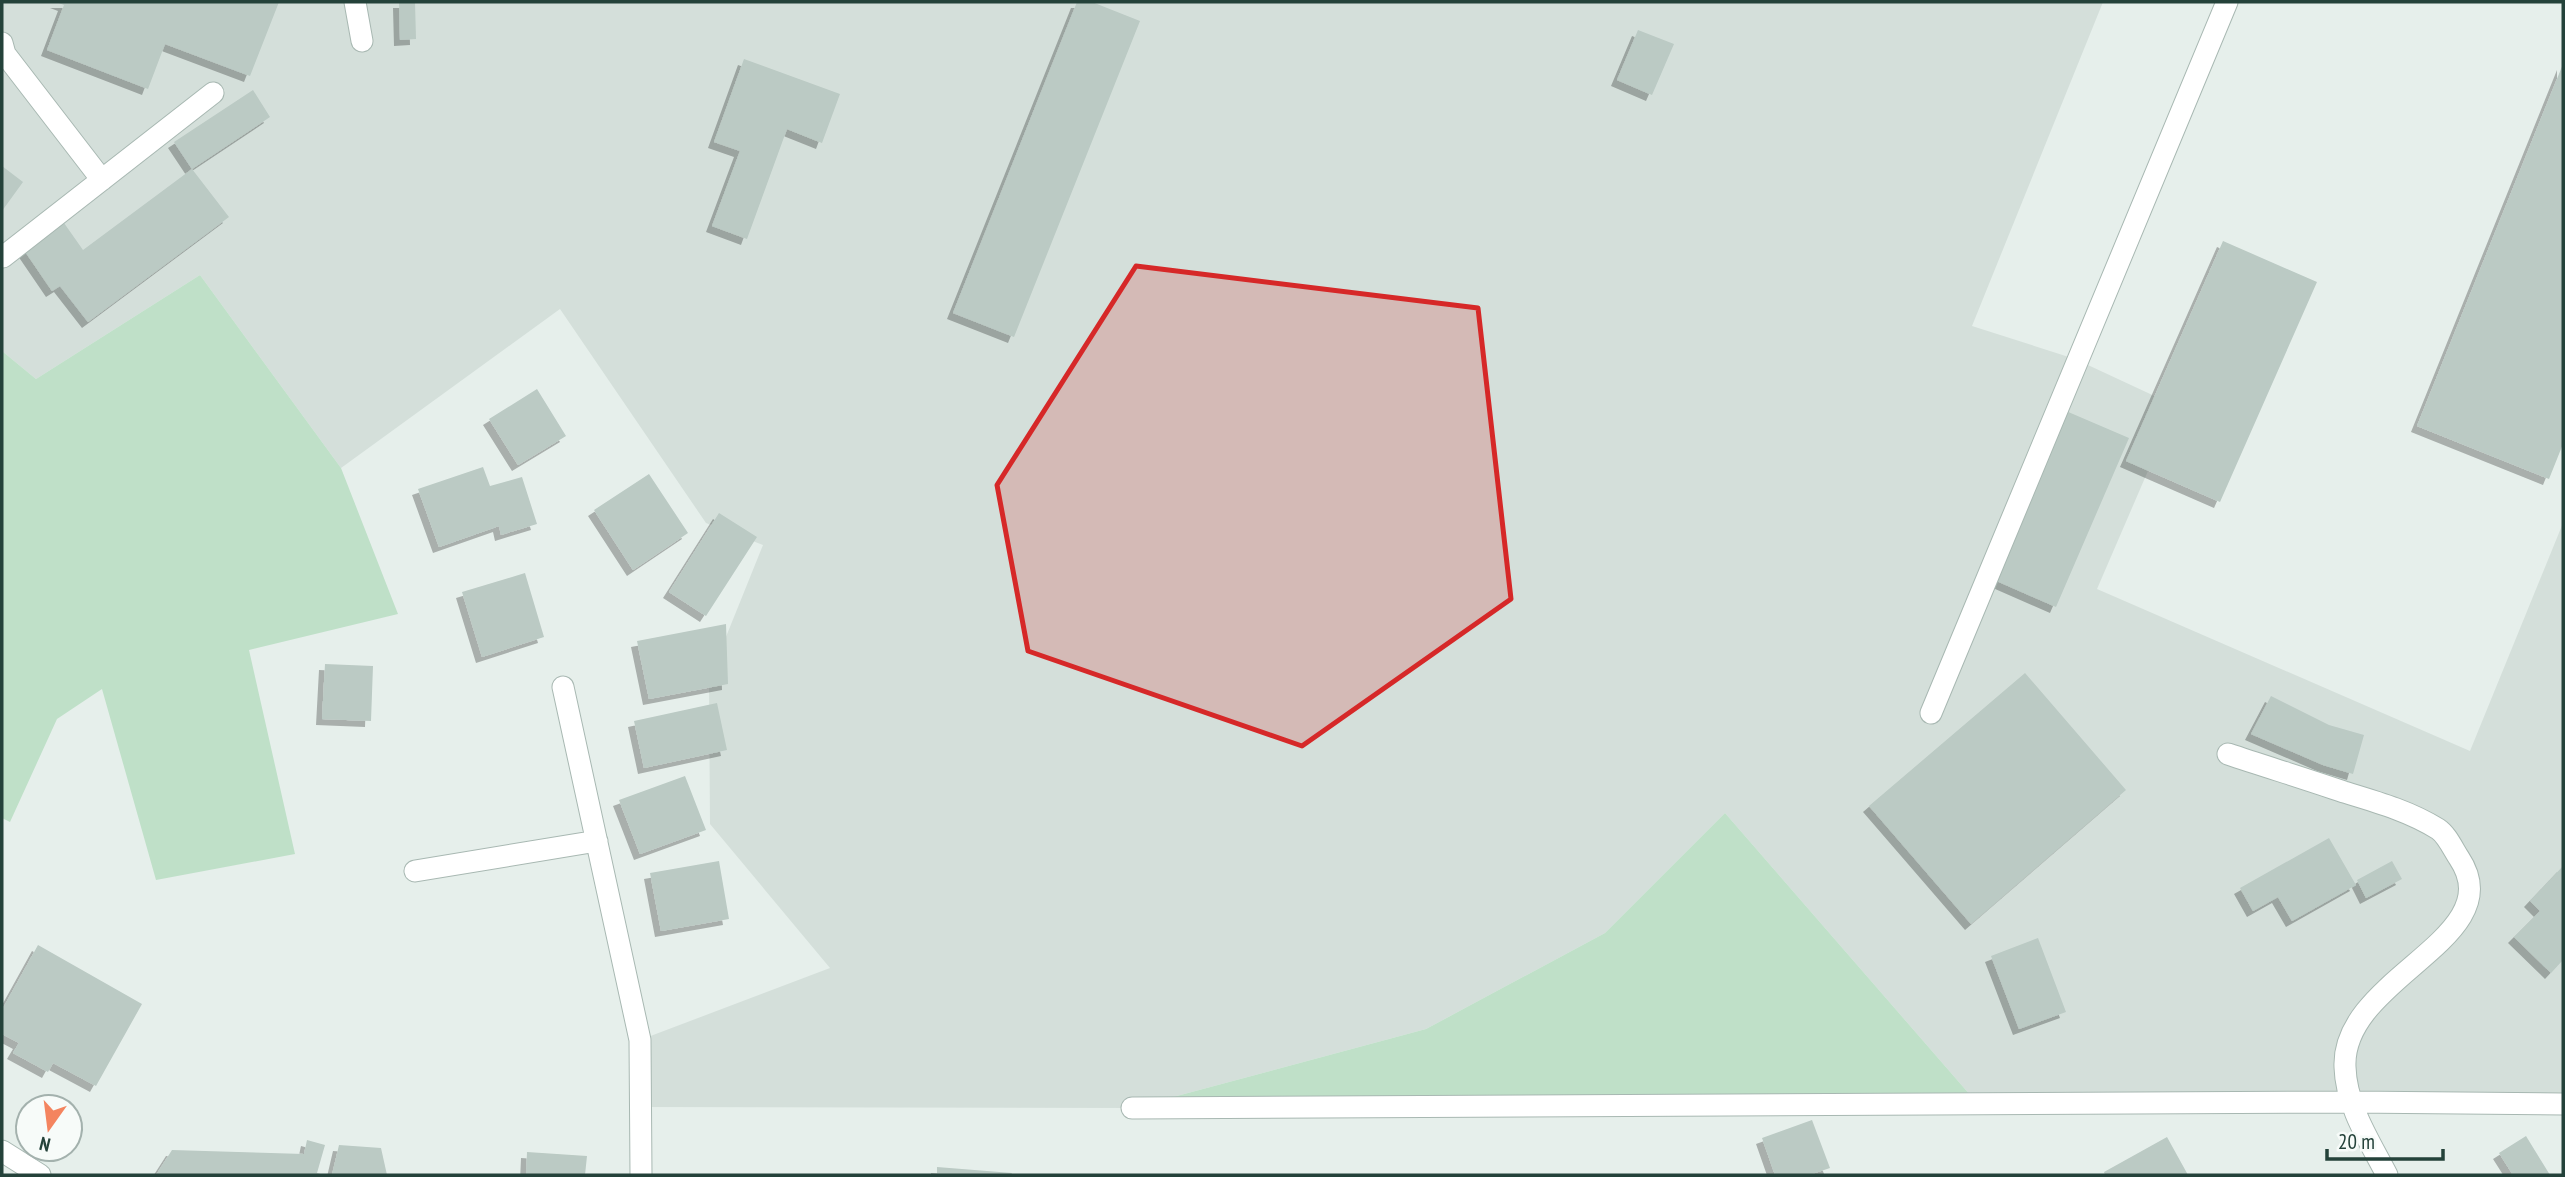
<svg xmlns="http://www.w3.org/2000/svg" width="2565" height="1177" font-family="'PT Sans Narrow',sans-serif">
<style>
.built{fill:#d4dfda}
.green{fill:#bfe0c8}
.building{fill:#bbcac4;filter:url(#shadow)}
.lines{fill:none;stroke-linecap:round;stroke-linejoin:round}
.minor-casing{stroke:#a8b8b2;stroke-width:23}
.minor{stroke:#fff;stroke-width:21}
.marked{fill:#d62828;fill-opacity:0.2;stroke:#d62828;stroke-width:5;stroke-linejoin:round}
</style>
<defs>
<filter id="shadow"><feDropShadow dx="-6" dy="6" stdDeviation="0" flood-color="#0004"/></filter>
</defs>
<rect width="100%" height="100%" fill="#e6efeb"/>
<!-- built -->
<path class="built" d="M 2,2 L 2103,2 L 1972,326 L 2075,359 L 2176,406 L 2097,589 L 2470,751 L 2563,523 L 2563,1104 L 1978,1104 L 1725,813 L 1605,933 L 1426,1029 L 1132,1108 L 640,1107 L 640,1040 L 830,968 L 710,824 L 709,679 L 763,545 L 706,523 L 560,309 L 341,468 L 200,275 L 36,379 L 2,351 Z"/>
<!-- green -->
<path class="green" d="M 200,275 L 341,468 L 398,614 L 249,650 L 295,854 L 156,880 L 102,689 L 57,719 L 10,822 L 2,818 L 2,351 L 36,379 Z
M 1725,813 L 1978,1104 L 1132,1108 L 1426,1029 L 1605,933 Z"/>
<!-- building -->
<path class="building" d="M 56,2 L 279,2 L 250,76 L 165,44 L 148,89 L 47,50 L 64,5 Z
M 399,2 L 415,2 L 416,39 L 400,40 Z
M 1077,2 L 1092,2 L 1140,21 L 1014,337 L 953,313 Z
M 1638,30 L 1674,44 L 1652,95 L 1617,80 Z
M 744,59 L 840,94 L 822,143 L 787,129 L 747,239 L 712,226 L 740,151 L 714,142 Z
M 2563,64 L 2563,444 L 2549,479 L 2417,426 Z
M 253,90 L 270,117 L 192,169 L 174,142 Z
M 2,166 L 23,182 L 2,211 Z
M 192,169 L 229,217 L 88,322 L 60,286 L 52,291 L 24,250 L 64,223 L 83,250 Z
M 2223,241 L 2317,282 L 2220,502 L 2126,461 Z
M 537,389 L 566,436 L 518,465 L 489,419 Z
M 2066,411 L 2129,438 L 2056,607 L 1992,579 Z
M 483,467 L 490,486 L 522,477 L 537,524 L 501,535 L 499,526 L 439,547 L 418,489 Z
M 649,474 L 688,533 L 633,570 L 594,510 Z
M 719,513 L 757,537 L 706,616 L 669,592 Z
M 525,573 L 544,637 L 482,657 L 462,592 Z
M 726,624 L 728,684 L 649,699 L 637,641 Z
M 325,664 L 373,666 L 371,721 L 322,719 Z
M 2025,673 L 2126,790 L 1971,924 L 1869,806 Z
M 2271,696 L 2329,725 L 2364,735 L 2353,774 L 2323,765 L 2251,734 Z
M 717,703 L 727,750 L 644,768 L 634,721 Z
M 685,776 L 706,830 L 640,854 L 619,800 Z
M 2329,838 L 2356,885 L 2292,921 L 2278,897 L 2253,911 L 2240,888 Z
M 719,861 L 729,919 L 661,931 L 650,873 Z
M 2392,861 L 2402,879 L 2366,898 L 2357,880 Z
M 2563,866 L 2563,960 L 2551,973 L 2514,937 L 2540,911 L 2530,901 Z
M 2038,938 L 2066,1012 L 2019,1029 L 1991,956 Z
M 38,945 L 142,1004 L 96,1086 L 53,1063 L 48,1072 L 13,1053 L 19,1043 L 2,1034 L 2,1010 Z
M 1812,1120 L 1830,1168 L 1809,1175 L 1775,1175 L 1762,1138 Z
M 2526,1136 L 2550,1175 L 2513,1175 L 2499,1153 Z
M 2167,1137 L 2188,1175 L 2105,1175 L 2104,1172 Z
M 307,1140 L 325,1145 L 317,1173 L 324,1175 L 156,1175 L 172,1150 L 304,1154 Z
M 339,1145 L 381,1148 L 387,1175 L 332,1175 Z
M 527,1152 L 587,1156 L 585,1175 L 526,1175 Z
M 937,1167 L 1012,1173 L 1011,1175 L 937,1175 Z"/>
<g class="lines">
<!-- minor casing -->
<g class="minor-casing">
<path id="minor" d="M 355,2 L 362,41
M 2,43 L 5,54 L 102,180
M 3,257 L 213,93
M 563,687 L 640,1040 L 641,1175
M 1931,713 L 2227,2
M 2228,754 C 2267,767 2306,779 2344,792 C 2377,802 2409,811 2438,829 C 2447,835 2453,849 2459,858 C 2513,939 2341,977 2345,1067 C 2346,1106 2370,1142 2387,1175
M 415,871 L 597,841
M 1132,1108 L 2351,1102 L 2563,1104
M 2,1151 L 40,1175"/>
</g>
<!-- minor -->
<use href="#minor" class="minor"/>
</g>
<!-- marked area -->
<path class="marked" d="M 1136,266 L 1478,308 L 1511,599 L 1302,746 L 1028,651 L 997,485 Z"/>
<!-- border -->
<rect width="2565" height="1177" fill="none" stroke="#24423a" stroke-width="7"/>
<!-- north arrow -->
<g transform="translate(49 1128) rotate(194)"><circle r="33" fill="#f7fbf9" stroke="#a3b1ad" stroke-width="2"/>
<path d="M0-5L12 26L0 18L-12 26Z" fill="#f4845f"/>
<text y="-10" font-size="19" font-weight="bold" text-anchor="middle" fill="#24423a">N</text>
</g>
<!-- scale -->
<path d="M2327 1149v10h116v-10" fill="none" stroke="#24423a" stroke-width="3.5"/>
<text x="2338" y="1149" font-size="21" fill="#24423a" stroke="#f7fbf9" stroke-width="5" paint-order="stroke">20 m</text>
</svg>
